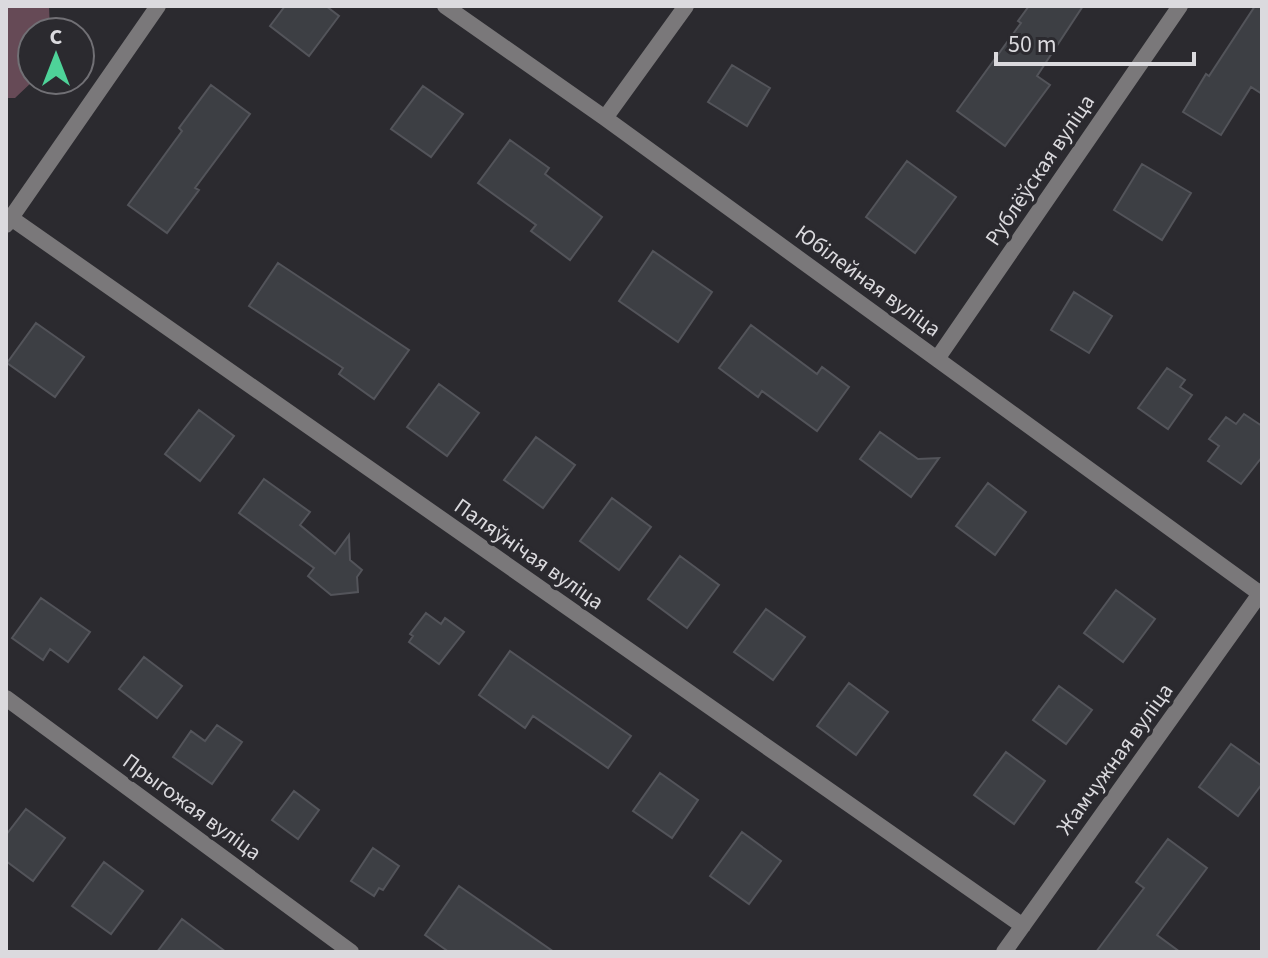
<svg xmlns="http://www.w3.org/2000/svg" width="1268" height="958" font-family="'Source Sans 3',sans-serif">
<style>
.green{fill:#664a56}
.building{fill:#3d3f44;stroke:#53545a;stroke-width:2}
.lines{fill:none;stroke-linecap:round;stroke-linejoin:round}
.street{stroke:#7a787a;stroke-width:16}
.labels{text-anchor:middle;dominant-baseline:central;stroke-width:7;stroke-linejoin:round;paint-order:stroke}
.street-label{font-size:22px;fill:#dbdade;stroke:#2b2a2f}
</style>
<rect width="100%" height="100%" fill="#2b2a2f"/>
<!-- green -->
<path class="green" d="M 6,6 L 49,6 L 50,32 L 32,32 L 32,80 L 34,80 L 15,98 L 6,98 Z"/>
<!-- building -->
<path class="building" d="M 285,6 L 326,6 L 339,16 L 309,56 L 270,26 Z
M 1029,6 L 1083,6 L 1037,76 L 1050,85 L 1005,146 L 957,111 L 1021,23 L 1018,21 Z
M 1255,6 L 1262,6 L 1262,94 L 1251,87 L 1221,135 L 1183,112 L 1206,74 L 1209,76 Z
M 732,65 L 770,88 L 747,126 L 708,102 Z
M 211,85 L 250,114 L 195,188 L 199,190 L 167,233 L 128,205 L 182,131 L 179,128 Z
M 423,86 L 463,114 L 431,157 L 391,129 Z
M 510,140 L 549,168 L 545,174 L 602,217 L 570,260 L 531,231 L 536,225 L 478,183 Z
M 907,161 L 956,197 L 915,253 L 866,217 Z
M 1142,164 L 1191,193 L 1162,240 L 1114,210 Z
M 653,251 L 712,292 L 678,342 L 619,301 Z
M 278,263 L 409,350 L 374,399 L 339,374 L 343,368 L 249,306 Z
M 1074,292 L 1112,316 L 1089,353 L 1051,330 Z
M 36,323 L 84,357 L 55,397 L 7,363 Z
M 751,325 L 817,374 L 822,367 L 849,387 L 817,431 L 762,391 L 758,397 L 719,368 Z
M 1167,368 L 1185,380 L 1180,387 L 1192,395 L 1168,429 L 1138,408 Z
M 439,384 L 479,413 L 447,456 L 407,427 Z
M 199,410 L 234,436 L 200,481 L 165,454 Z
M 1244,414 L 1262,426 L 1262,457 L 1241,484 L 1208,461 L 1219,446 L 1209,439 L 1226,417 L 1236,424 Z
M 880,432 L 918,459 L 939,458 L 911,497 L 860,459 Z
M 536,437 L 575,465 L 543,508 L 504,480 Z
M 264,479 L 310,512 L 300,525 L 335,554 L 349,535 L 350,560 L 362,570 L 357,577 L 358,592 L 331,595 L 308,576 L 314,568 L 239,513 Z
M 988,483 L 1026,512 L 995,555 L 956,526 Z
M 612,498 L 651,527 L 619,570 L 580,541 Z
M 680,556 L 719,585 L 687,628 L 648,599 Z
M 1116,590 L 1155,619 L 1123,662 L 1084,633 Z
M 41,598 L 90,632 L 68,662 L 50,649 L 43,660 L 12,638 Z
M 766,609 L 805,637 L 773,680 L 734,652 Z
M 426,613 L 441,624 L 445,618 L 464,632 L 439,664 L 409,642 L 413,636 L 410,634 Z
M 510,651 L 631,736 L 608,768 L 533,716 L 525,728 L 479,695 Z
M 144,657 L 182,686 L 157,718 L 119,689 Z
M 849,683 L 888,712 L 856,755 L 817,726 Z
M 1059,686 L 1092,710 L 1066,744 L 1033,720 Z
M 217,725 L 242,742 L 212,784 L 173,757 L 191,731 L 205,741 Z
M 1231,744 L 1262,766 L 1262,784 L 1238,816 L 1199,787 Z
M 1006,752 L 1045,781 L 1014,824 L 974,795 Z
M 660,773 L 698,800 L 672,838 L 633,811 Z
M 294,791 L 319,810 L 298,839 L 272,820 Z
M 26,809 L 65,838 L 33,881 L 6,861 L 6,835 Z
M 742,832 L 781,861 L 749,904 L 710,876 Z
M 1168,839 L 1207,868 L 1157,935 L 1180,952 L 1096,952 L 1144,888 L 1136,882 Z
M 373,848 L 399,866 L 383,890 L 379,888 L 374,896 L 351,881 Z
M 104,862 L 143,891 L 111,934 L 72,906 Z
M 459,886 L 554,952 L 449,952 L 425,935 Z
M 182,919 L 226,952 L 157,952 Z"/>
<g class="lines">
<!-- street -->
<path class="street" d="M 445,6 L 605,118 L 1262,595
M 605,118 L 686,6
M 11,218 L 1023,926
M 6,225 L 158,6
M 937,359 L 1180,6
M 6,698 L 351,952
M 1004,952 L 1262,591"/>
</g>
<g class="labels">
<!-- street labels -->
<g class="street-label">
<text transform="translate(1040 170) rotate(-56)">Рублёўская вуліца</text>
<text transform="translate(868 281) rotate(36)">Юбілейная вуліца</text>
<text transform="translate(529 554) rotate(35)">Паляўнічая вуліца</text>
<text transform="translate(1115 759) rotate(-54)">Жамчужная вуліца</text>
<text transform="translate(192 807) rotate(36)">Прыгожая вуліца</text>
</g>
</g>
<!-- border -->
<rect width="1268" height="958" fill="none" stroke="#dbdade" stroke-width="16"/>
<!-- north arrow -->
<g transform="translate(56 56)"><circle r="38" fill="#2b2a2f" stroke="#717075" stroke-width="2"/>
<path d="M0-6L14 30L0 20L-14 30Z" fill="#4ed399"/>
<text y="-12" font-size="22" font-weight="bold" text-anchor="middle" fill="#dbdade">С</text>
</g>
<!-- scale -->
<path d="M996 52v12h198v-12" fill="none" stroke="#dbdade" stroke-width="4"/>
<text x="1008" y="52" font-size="24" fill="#dbdade" stroke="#2b2a2f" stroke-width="6" paint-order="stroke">50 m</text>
</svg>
